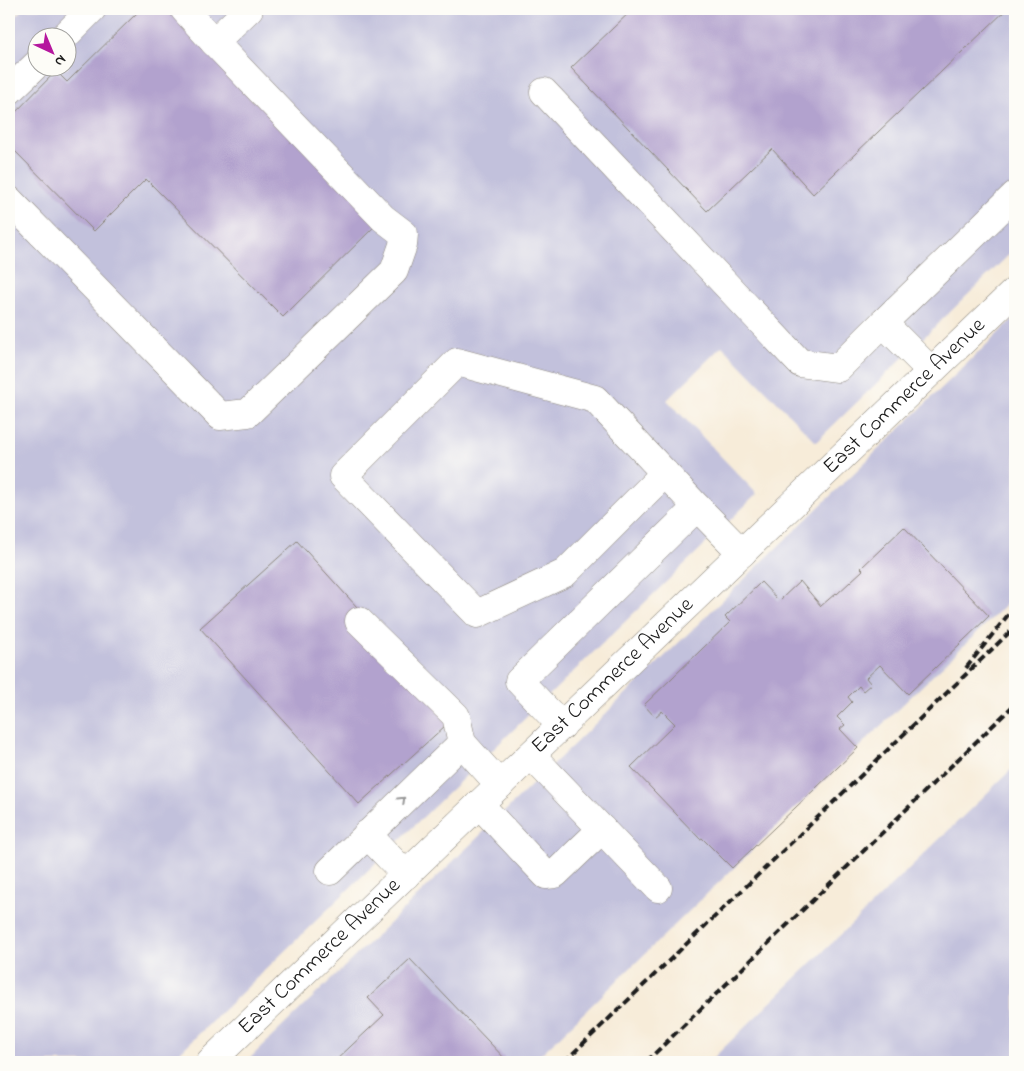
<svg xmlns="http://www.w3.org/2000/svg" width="1024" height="1071" font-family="'Indie Flower',sans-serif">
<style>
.industrial{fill:#c2c1dc;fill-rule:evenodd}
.building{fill:#b2a2ce}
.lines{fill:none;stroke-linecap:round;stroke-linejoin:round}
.minor-casing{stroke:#8a847a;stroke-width:29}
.minor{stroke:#fff;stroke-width:28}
.rail{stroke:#1c1c1c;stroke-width:4;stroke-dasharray:8 4;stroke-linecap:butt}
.oneway{stroke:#999}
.labels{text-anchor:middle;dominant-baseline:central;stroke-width:4;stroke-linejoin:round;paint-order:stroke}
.street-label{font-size:22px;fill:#1c1c1c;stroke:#fdfcf7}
</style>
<rect width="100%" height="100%" fill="#fdfcf7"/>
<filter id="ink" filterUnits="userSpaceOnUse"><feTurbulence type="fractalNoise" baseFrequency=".02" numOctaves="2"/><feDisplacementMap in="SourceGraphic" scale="10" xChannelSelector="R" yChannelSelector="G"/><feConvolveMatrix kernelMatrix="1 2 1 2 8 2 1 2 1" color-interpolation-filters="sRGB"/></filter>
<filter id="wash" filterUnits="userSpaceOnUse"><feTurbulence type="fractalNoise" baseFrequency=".0096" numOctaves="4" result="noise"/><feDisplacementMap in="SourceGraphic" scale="20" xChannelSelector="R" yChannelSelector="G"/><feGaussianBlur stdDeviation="1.12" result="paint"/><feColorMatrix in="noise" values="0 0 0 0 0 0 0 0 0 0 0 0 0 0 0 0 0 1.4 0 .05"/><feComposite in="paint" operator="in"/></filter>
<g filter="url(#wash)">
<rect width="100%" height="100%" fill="#f7ecd9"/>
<!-- industrial -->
<path class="industrial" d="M 23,9 L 1015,9 L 1015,249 L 816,442 L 722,346 L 667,400 L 757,494 L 170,1062 L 9,1062 L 9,23 ZM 38,38 L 68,38 L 68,68 L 38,68 Z
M 1015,317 L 1015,596 L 533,1062 L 246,1062 Z
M 1015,766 L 1015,1062 L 709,1062 L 829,946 Z"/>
<g id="blocks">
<!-- building -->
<path class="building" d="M 141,9 L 175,9 L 383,218 L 283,317 L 146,179 L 94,231 L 9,145 L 9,119 L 56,71 L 67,82 Z
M 633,9 L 1007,9 L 813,194 L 772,149 L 707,211 L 571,68 Z
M 904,527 L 989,616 L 908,694 L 880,665 L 866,678 L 871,684 L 863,691 L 859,686 L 848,697 L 852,702 L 837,717 L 845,725 L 840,729 L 858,748 L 732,868 L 702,838 L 700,839 L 631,767 L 675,724 L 662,711 L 655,717 L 644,705 L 730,622 L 725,617 L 761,582 L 779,601 L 800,581 L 821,606 L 836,593 L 837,594 L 863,570 L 861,568 Z
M 297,541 L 456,716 L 359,804 L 200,628 Z
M 410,959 L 508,1062 L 334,1062 L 384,1015 L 368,998 Z"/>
</g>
</g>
<g filter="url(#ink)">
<use href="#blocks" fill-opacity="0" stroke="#8a847a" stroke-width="1"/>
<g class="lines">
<!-- minor casing -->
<g class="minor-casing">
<g id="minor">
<path d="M 184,9 L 214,42"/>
<path d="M 63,38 L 92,9"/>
<path d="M 9,91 L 38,63"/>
<path d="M 544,92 L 800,363 L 838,368 L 883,323"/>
<path d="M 9,200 L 220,416 L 248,413 L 394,271 L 403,245 L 404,234 L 383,218 L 214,42 L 249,9"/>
<path d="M 931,371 L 883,323 L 1015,195"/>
<path d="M 665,473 L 565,573 L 477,614 L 343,476 L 457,362 L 595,399 L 697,507"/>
<path d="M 359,621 L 456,716 L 462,743 L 500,785"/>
<path d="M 562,726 L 519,681 L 697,507 L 742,553"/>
<path d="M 531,755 L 658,888"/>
<path d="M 479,804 L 546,875 L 555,874 L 602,829"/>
<path d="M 367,834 L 406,875"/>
<path d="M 330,871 L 462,743"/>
<path id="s1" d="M 210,1062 L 1015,291"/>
</g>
</g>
<!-- minor -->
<use href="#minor" class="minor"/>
<!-- rail -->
<path class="rail" d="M 966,668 L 1015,606
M 564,1062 L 1015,627
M 646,1062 L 1015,704"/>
</g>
<!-- one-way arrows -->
<defs><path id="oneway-chevron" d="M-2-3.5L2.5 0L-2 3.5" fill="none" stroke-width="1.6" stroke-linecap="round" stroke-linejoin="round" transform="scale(1.25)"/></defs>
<use class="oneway" href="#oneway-chevron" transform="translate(402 800) rotate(-44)"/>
</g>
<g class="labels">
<!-- street labels -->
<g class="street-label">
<text stroke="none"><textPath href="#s1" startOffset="962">East Commerce Avenue</textPath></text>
<text stroke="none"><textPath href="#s1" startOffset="558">East Commerce Avenue</textPath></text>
<text stroke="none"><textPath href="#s1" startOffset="152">East Commerce Avenue</textPath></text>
</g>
</g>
<!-- margin -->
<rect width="1024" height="1071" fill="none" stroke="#fdfcf7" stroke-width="30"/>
<!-- north arrow -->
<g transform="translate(52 52) rotate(136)"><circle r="24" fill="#fdfcf7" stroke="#a3a29f"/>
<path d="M0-4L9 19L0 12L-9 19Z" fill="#b5179e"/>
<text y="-8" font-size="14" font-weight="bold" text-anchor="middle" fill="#1c1c1c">N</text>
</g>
</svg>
